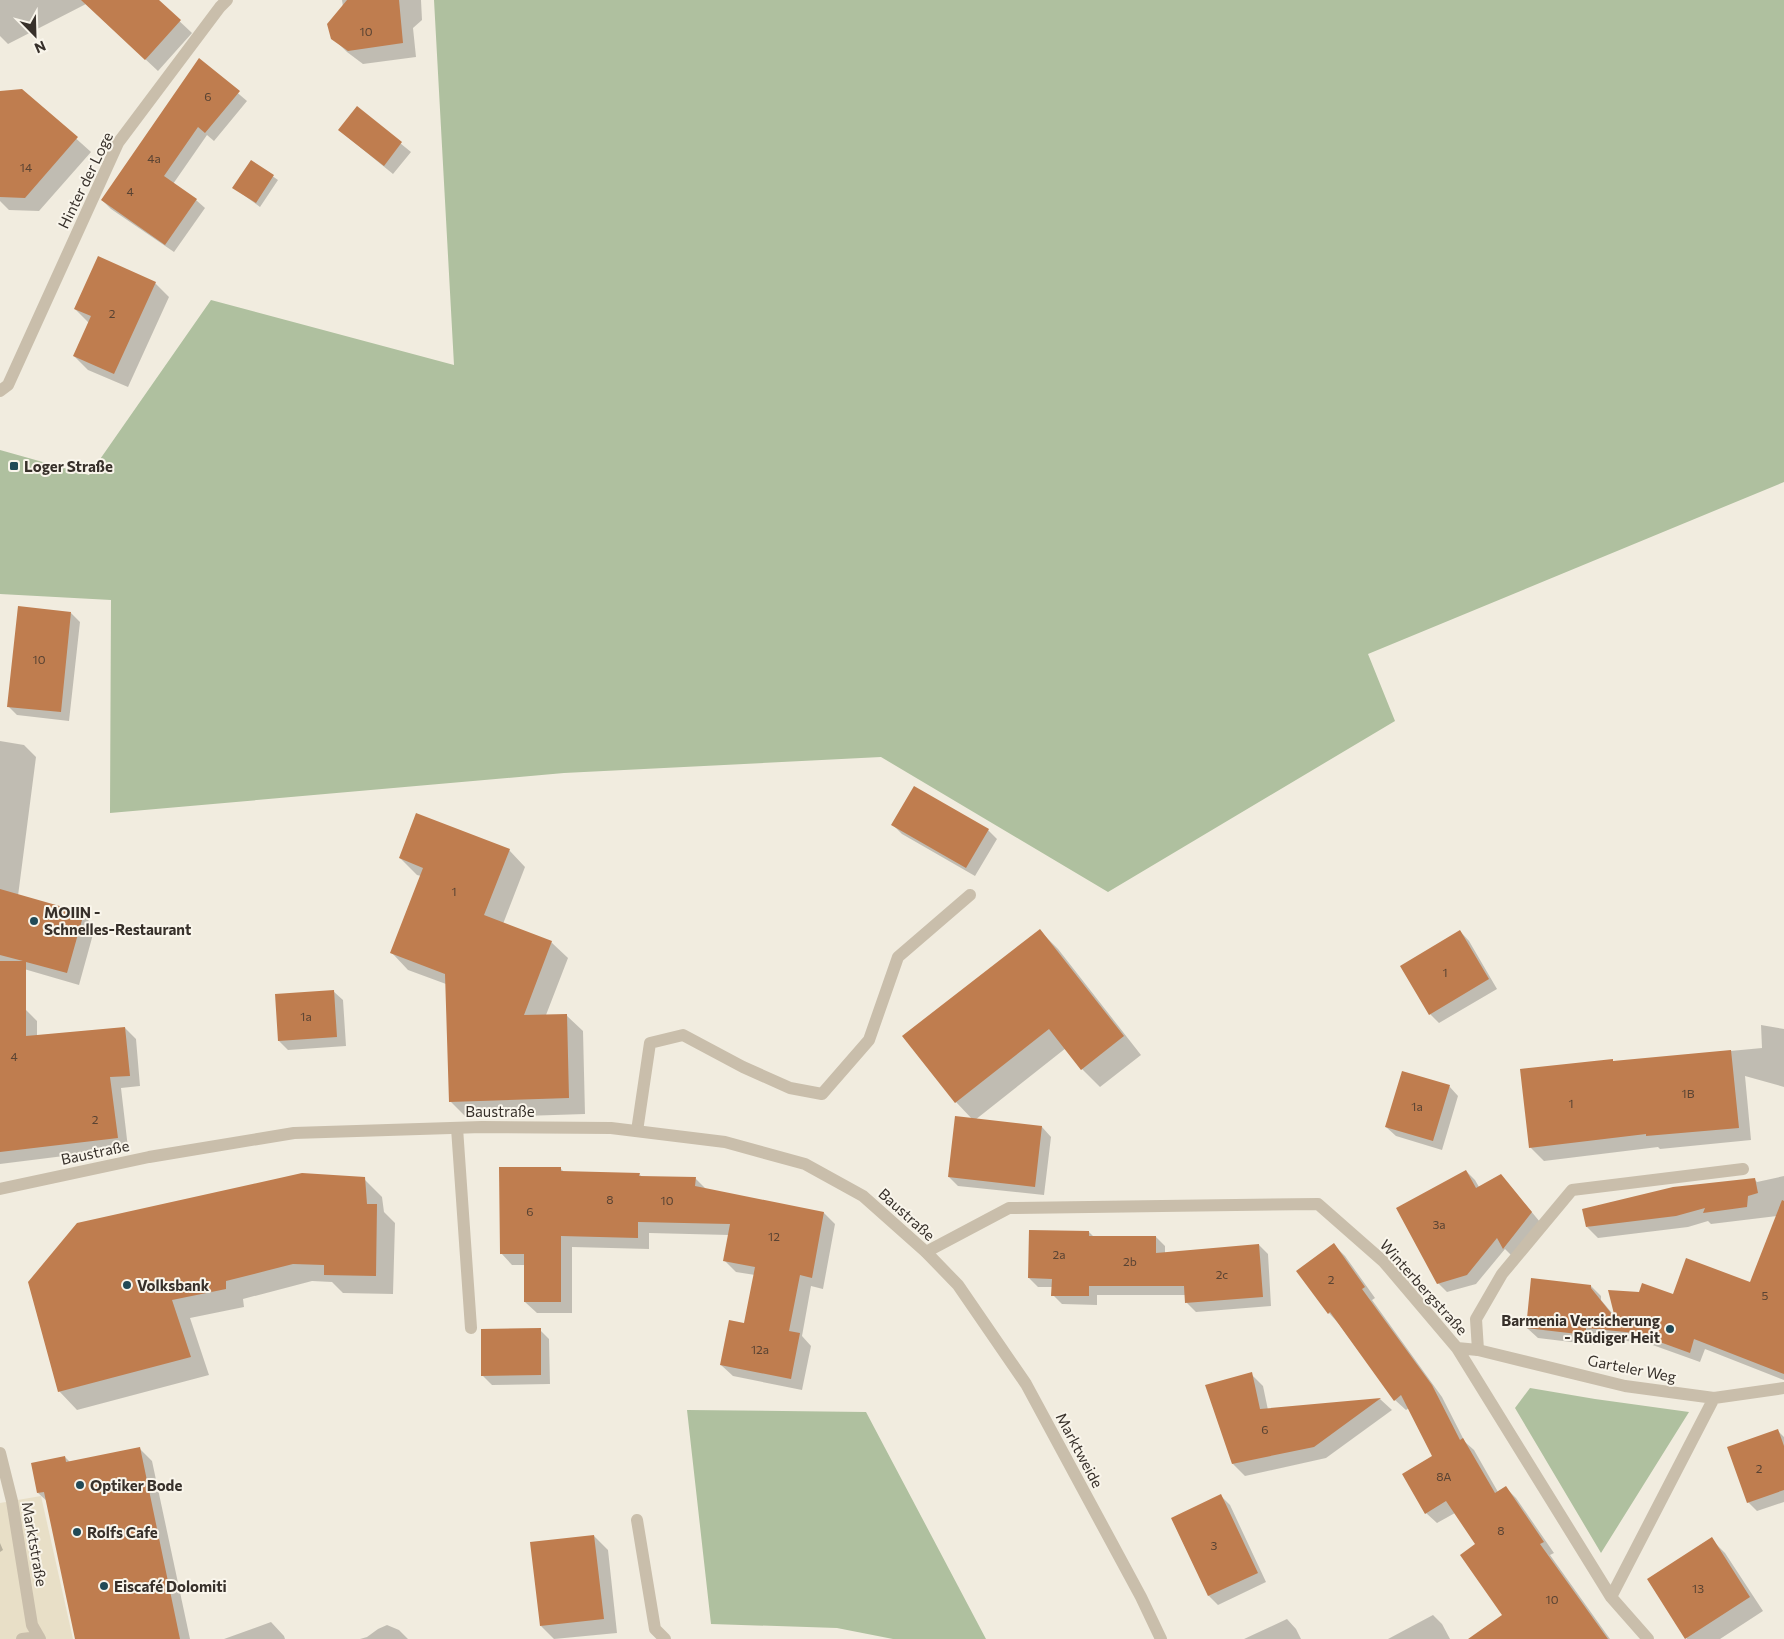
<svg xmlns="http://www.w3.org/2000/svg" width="1784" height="1639" font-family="Commissioner,sans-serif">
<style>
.green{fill:#afc09f}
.plaza{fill:#e8dfc7}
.shadow{fill:#0003}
.building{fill:#bf7d4f}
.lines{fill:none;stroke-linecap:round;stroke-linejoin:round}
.service{stroke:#c9beab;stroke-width:12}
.pedestrian{stroke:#c9beab;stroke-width:12}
.minor{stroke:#c9beab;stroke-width:12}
.tertiary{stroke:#c9beab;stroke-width:12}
.poi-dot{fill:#214a57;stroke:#f9f5eb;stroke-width:2}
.labels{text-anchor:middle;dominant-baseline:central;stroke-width:4;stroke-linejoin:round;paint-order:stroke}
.number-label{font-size:12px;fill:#594333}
.street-label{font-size:15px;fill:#37302a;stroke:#f9f5eb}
.poi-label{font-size:15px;font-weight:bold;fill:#37302a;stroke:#f9f5eb;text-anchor:start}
</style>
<rect width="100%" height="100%" fill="#f1ecdf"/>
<!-- green -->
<path class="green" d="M 434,0 L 1784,0 L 1784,482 L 1368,654 L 1395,721 L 1108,892 L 881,757 L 564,773 L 110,813 L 111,600 L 0,594 L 0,450 L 89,475 L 211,300 L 454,365 Z
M 1530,1388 L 1595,1399 L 1689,1412 L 1601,1553 L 1515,1408 Z
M 687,1410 L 866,1412 L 986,1639 L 893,1639 L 837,1628 L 711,1624 Z"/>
<!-- plaza -->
<path class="plaza" d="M 41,1496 L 73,1639 L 0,1639 L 0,1503 Z"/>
<!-- shadow -->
<path class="shadow" d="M 0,0 L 157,0 L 192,33 L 158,71 L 86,4 L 8,44 L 0,36 Z
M 342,0 L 421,0 L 422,20 L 413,28 L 416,57 L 363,64 L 347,52 L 333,38 L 343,7 Z
M 199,60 L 247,101 L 214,141 L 207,135 L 173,184 L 196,200 L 205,208 L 174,252 L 111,209 L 102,200 Z
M 22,90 L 91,152 L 39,211 L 9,210 L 0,201 L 0,92 Z
M 357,108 L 411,152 L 393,174 L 339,130 Z
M 251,161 L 278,180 L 260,207 L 234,188 Z
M 155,283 L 169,297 L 128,387 L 88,370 L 74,356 L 89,323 L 75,309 Z
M 71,613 L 80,622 L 69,721 L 17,715 L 8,706 Z
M 0,741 L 24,745 L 36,757 L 18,896 L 83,915 L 95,927 L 79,985 L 0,962 Z
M 893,825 L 988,830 L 997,839 L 975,876 L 902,834 Z
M 509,850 L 525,867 L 503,924 L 551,942 L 568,958 L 546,1015 L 566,1015 L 583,1031 L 585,1114 L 467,1118 L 450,1101 L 446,984 L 408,970 L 392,953 L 421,876 L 417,875 L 400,858 Z
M 1040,931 L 1058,949 L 1141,1055 L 1100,1087 L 1082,1069 L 1066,1048 L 975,1120 L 1042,1127 L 1051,1137 L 1044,1195 L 958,1186 L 949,1177 L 973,1120 L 956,1102 L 904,1036 Z
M 1460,931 L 1469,941 L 1497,989 L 1439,1023 L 1430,1014 Z
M 333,991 L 343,1000 L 346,1046 L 288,1050 L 279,1041 Z
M 26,1010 L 37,1021 L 37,1036 L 125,1028 L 136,1039 L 140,1086 L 121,1088 L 128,1148 L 0,1164 L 0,1011 Z
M 1761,1025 L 1784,1029 L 1784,1087 L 1745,1076 L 1751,1140 L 1660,1149 L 1658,1147 L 1544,1161 L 1531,1148 L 1521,1071 L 1612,1060 L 1614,1062 L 1762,1048 Z
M 1449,1086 L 1458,1096 L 1442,1150 L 1396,1136 L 1386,1127 Z
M 561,1169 L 565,1173 L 639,1174 L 643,1178 L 695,1178 L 707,1190 L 824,1213 L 835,1224 L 823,1289 L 811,1286 L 802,1336 L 811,1346 L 802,1390 L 733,1376 L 721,1365 L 745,1324 L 755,1275 L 736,1272 L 724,1260 L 729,1235 L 649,1233 L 649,1249 L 572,1247 L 572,1313 L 537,1313 L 525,1302 L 525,1265 L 512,1265 L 501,1253 Z
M 1466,1171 L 1475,1180 L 1479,1187 L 1501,1175 L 1540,1222 L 1513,1257 L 1505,1249 L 1476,1284 L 1447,1292 L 1438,1283 Z
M 1784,1176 L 1784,1250 L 1777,1216 L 1711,1224 L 1708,1221 L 1688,1227 L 1598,1238 L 1587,1227 L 1754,1179 L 1757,1182 Z
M 364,1179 L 382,1197 L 384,1212 L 395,1223 L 393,1294 L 343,1293 L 332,1282 L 312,1281 L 243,1299 L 244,1307 L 190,1318 L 209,1375 L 77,1410 L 59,1391 L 29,1282 Z
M 1089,1232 L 1094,1237 L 1156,1237 L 1165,1246 L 1165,1253 L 1259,1245 L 1268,1254 L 1271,1306 L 1196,1312 L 1187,1303 L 1186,1295 L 1097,1295 L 1097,1305 L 1062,1304 L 1053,1295 L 1053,1287 L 1038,1287 L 1029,1278 Z
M 1334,1245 L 1345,1256 L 1375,1298 L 1372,1300 L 1442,1397 L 1465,1442 L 1474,1450 L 1498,1492 L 1505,1487 L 1516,1498 L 1554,1553 L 1550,1555 L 1610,1639 L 1498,1639 L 1503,1615 L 1477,1545 L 1455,1513 L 1437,1523 L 1426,1513 L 1434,1457 L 1409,1408 L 1406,1410 L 1395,1400 L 1339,1324 L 1329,1313 Z
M 1784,1266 L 1784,1380 L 1705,1349 L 1700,1362 L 1647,1343 L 1597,1338 L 1596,1345 L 1538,1338 L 1527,1328 L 1591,1286 L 1601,1296 L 1601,1300 L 1617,1319 L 1674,1295 L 1751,1284 Z
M 540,1330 L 549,1339 L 550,1384 L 492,1385 L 483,1376 Z
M 1251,1374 L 1263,1386 L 1268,1410 L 1380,1399 L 1392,1410 L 1326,1458 L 1245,1476 L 1233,1464 Z
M 1778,1431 L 1784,1437 L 1784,1502 L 1757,1511 L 1748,1502 Z
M 139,1448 L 152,1461 L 190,1639 L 76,1639 L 48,1502 L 38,1493 L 65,1457 L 70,1462 Z
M 1221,1496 L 1230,1505 L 1266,1582 L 1218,1605 L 1209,1596 L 1172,1519 Z
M 594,1536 L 608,1550 L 617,1633 L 554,1639 L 541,1626 Z
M 1711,1539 L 1725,1553 L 1763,1611 L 1720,1639 L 1687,1639 L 1648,1580 Z
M 0,1543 L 3,1550 L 0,1552 Z
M 1433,1615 L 1442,1624 L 1450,1639 L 1388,1639 Z
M 1287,1619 L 1296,1629 L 1301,1639 L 1244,1639 Z
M 271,1622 L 284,1636 L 285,1639 L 224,1639 Z
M 387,1625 L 399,1630 L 408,1639 L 360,1639 L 367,1637 L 378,1629 Z"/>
<!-- building -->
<path class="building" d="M 81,0 L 159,0 L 181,20 L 145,60 Z
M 347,0 L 399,0 L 403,43 L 348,51 L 331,39 L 327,24 Z
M 199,58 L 240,91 L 205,133 L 198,127 L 164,176 L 197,199 L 165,245 L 101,200 Z
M 22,89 L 78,137 L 25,198 L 0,197 L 0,91 Z
M 357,106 L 402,142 L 384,166 L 338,130 Z
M 251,160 L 274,175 L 256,203 L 232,188 Z
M 98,256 L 156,282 L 114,374 L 73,356 L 91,316 L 74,309 Z
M 18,606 L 71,612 L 61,712 L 7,707 Z
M 914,786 L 989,829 L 966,868 L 891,825 Z
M 416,813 L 510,849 L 484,915 L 552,941 L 524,1015 L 567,1014 L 569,1098 L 449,1102 L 445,974 L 390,953 L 423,868 L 399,858 Z
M 0,889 L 84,913 L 67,973 L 26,962 L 26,1036 L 125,1027 L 130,1076 L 110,1077 L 118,1138 L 0,1152 L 0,961 L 23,961 L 0,955 Z
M 1040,929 L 1124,1036 L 1081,1070 L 1049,1029 L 955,1103 L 902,1036 Z
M 1460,930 L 1489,979 L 1429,1015 L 1400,966 Z
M 334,990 L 337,1037 L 278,1041 L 275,994 Z
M 1731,1050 L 1739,1128 L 1646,1136 L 1646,1134 L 1529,1148 L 1520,1069 L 1613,1059 L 1613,1061 Z
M 1402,1071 L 1450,1085 L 1433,1141 L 1385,1127 Z
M 955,1116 L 1042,1126 L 1035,1187 L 948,1177 Z
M 499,1167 L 561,1167 L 561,1171 L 640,1173 L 639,1176 L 696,1177 L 695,1186 L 824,1212 L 812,1278 L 800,1275 L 789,1331 L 800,1333 L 791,1379 L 720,1365 L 729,1320 L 744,1323 L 755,1267 L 723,1261 L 730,1224 L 638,1222 L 638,1238 L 561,1236 L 561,1302 L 524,1302 L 524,1254 L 500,1254 Z
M 1466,1170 L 1476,1188 L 1501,1174 L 1532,1212 L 1503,1249 L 1497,1238 L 1467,1275 L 1437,1284 L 1396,1208 Z
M 302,1173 L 365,1177 L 367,1204 L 377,1204 L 376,1276 L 324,1275 L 324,1265 L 293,1264 L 226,1281 L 226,1289 L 172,1300 L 191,1357 L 58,1392 L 28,1282 L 77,1223 Z
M 1755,1178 L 1758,1193 L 1748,1196 L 1747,1207 L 1703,1213 L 1705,1208 L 1676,1216 L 1586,1227 L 1582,1209 L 1673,1187 Z
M 1782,1200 L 1784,1201 L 1784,1374 L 1694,1339 L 1690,1353 L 1635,1333 L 1586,1328 L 1586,1335 L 1526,1328 L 1531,1278 L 1591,1285 L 1591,1288 L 1615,1318 L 1608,1290 L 1639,1292 L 1642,1283 L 1673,1294 L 1686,1258 L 1750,1282 Z
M 1029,1230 L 1089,1231 L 1089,1236 L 1156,1236 L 1156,1253 L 1259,1244 L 1263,1297 L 1185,1303 L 1184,1286 L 1089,1286 L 1089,1296 L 1051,1296 L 1052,1279 L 1028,1278 Z
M 1334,1243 L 1365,1287 L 1362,1289 L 1432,1385 L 1460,1440 L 1463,1438 L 1495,1493 L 1506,1486 L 1544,1542 L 1540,1544 L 1608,1639 L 1468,1639 L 1502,1615 L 1460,1555 L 1475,1544 L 1446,1501 L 1425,1514 L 1402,1474 L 1432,1456 L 1401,1395 L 1394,1401 L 1330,1312 L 1328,1314 L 1296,1271 Z
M 541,1328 L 541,1375 L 481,1376 L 481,1329 Z
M 1252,1372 L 1260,1409 L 1381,1398 L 1314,1447 L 1232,1464 L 1205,1385 Z
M 1778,1429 L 1784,1446 L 1784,1490 L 1747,1503 L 1727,1447 Z
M 140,1447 L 180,1639 L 75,1639 L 44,1492 L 37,1493 L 31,1463 L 65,1456 L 66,1462 Z
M 1221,1494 L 1258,1573 L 1208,1596 L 1171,1518 Z
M 594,1535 L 604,1619 L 540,1626 L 530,1542 Z
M 1712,1537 L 1750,1597 L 1685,1639 L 1647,1579 Z"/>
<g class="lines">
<!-- service -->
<path class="service" d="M 457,1128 L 471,1328
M 637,1131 L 650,1043 L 683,1035 L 743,1067 L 790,1088 L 822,1094 L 869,1040 L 898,957 L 970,895
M 1478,1350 L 1476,1319 L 1502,1274 L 1572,1190 L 1743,1169
M 637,1520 L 655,1629 L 665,1639"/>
<!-- pedestrian -->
<path class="pedestrian" d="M 0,1453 L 12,1501 L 32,1625 L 40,1639
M 22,1639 L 39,1637"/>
<!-- minor -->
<path class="minor" d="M 0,391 L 8,385 L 118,143 L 220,7 L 227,0
M 926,1252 L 1009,1208 L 1318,1204 L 1384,1262 L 1457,1348 L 1611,1597 L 1648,1639
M 1457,1348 L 1478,1350 L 1625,1386 L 1714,1398 L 1784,1388
M 1611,1597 L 1714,1398"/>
<!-- tertiary -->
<path class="tertiary" d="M 0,1189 L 149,1157 L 294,1133 L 482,1127 L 611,1128 L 725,1142 L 805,1164 L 863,1196 L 926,1252 L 958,1285 L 1026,1384 L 1141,1597 L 1161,1639"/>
</g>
<!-- markers -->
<g class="poi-dot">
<rect x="9" y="461" width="10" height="10" rx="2.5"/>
<circle cx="34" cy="921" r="5"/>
<circle cx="127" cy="1285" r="5"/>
<circle cx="1670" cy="1329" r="5"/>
<circle cx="80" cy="1485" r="5"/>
<circle cx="77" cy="1532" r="5"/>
<circle cx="104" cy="1586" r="5"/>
</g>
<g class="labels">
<!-- number labels -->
<g class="number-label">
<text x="366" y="31">10</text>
<text x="208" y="96">6</text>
<text x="154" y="158">4a</text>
<text x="26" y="167">14</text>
<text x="130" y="191">4</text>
<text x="112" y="313">2</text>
<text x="39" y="659">10</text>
<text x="454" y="891">1</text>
<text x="1445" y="972">1</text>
<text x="306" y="1016">1a</text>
<text x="14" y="1056">4</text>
<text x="1688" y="1093">1B</text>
<text x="1571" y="1103">1</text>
<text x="1417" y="1106">1a</text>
<text x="95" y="1119">2</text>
<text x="610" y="1199">8</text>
<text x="667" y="1200">10</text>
<text x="530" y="1211">6</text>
<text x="1439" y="1224">3a</text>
<text x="774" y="1236">12</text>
<text x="1059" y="1254">2a</text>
<text x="1130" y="1261">2b</text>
<text x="1222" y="1274">2c</text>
<text x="1331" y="1279">2</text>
<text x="1765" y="1295">5</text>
<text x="760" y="1349">12a</text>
<text x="1265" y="1429">6</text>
<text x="1759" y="1468">2</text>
<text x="1444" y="1476">8A</text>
<text x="1501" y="1530">8</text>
<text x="1214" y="1545">3</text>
<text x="1698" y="1588">13</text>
<text x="1552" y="1599">10</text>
</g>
<!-- street labels -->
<g class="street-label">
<text transform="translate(85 180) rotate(-64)">Hinter der Loge</text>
<text x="500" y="1111">Baustraße</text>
<text transform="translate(95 1152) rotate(-12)">Baustraße</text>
<text transform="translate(907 1214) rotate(42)">Baustraße</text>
<text transform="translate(1424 1287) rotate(48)">Winterbergstraße</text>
<text transform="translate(1632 1368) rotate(11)">Garteler Weg</text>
<text transform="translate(1080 1450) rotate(62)">Marktweide</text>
<text transform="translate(35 1544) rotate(80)">Marktstraße</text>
</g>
<!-- poi labels -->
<g class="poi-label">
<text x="24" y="466">Loger Straße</text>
<text x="44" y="912">MOIIN -<tspan x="44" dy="17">Schnelles-Restaurant</tspan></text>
<text x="137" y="1285">Volksbank</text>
<text x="1660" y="1320" text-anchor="end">Barmenia Versicherung<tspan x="1660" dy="17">- Rüdiger Heit</tspan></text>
<text x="90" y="1485">Optiker Bode</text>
<text x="87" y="1532">Rolfs Cafe</text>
<text x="114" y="1586">Eiscafé Dolomiti</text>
</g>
</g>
<!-- north arrow -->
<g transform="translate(35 35) rotate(157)" stroke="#f9f5eb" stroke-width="4" paint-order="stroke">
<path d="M0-4L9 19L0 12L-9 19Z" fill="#37302a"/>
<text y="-8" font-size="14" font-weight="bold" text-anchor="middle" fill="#37302a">N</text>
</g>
</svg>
